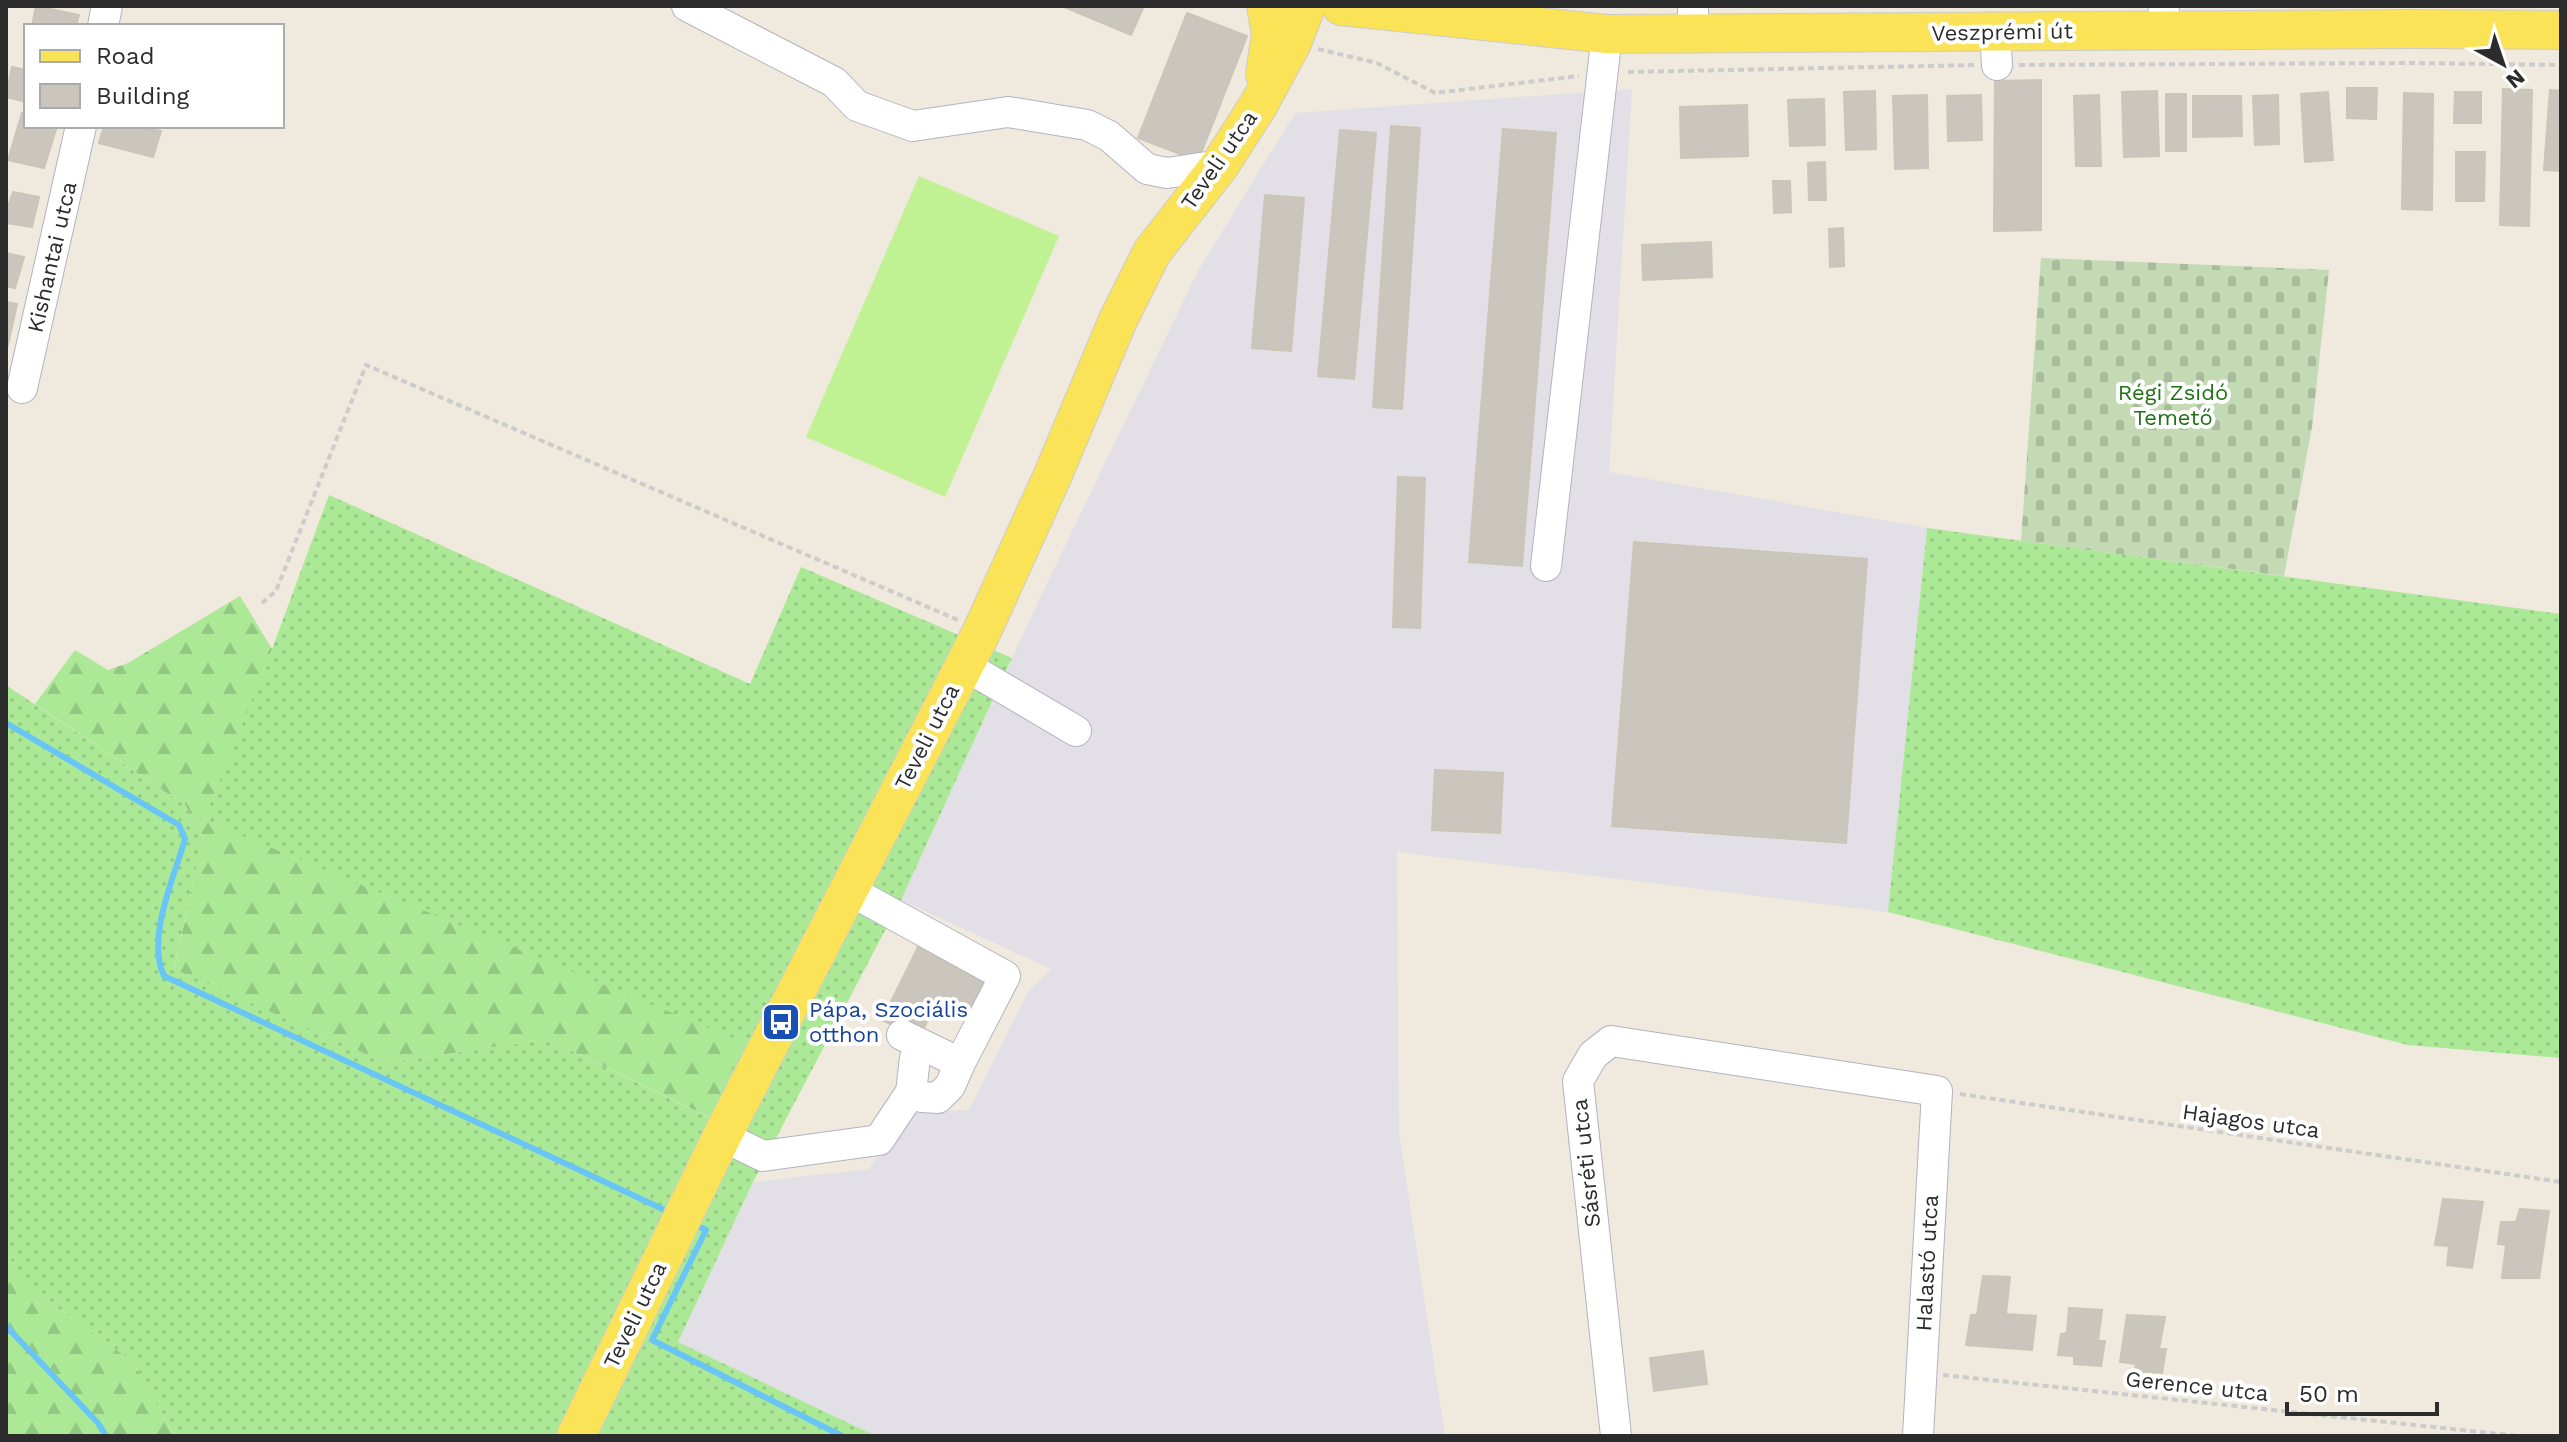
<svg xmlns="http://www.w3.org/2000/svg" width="2567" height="1442" font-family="'Work Sans',sans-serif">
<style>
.industrial{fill:#e2dfe7}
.grass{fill:url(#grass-dots)}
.forest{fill:url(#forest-firs)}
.cemetery{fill:url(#cemetery-stones)}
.pitch{fill:#c0f192}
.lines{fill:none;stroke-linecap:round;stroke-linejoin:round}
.stream{stroke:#6ac5f7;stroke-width:6}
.building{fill:#cac6bd;stroke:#cbc5b7;stroke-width:2}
.minor-casing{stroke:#b2b3c1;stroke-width:32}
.major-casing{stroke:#ccc;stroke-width:40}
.path{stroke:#ccc;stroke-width:4;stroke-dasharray:6 4;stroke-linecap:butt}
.minor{stroke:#fff;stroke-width:30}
.major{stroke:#fbe357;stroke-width:38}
.labels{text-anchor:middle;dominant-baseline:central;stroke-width:8;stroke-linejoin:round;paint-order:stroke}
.street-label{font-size:22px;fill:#2c2c2c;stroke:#fff}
.park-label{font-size:22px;fill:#207015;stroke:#fff}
.transit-label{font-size:22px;fill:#164399;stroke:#fff;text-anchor:start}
</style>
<defs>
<pattern id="grass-dots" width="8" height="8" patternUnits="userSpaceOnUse" patternTransform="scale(2)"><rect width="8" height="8" fill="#abe997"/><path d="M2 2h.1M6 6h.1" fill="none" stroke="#93c882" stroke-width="1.8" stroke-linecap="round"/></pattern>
<pattern id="forest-firs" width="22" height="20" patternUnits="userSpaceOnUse" patternTransform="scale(2)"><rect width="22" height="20" fill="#abe997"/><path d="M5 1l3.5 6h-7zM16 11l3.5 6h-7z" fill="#93c882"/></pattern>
<pattern id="cemetery-stones" width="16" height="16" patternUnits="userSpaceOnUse" patternTransform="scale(2)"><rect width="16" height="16" fill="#c3dab4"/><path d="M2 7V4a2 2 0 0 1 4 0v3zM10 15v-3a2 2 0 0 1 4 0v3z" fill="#a8bb9b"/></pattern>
</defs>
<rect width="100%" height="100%" fill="#efe9de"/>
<!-- industrial -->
<path class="industrial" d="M 1632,89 L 1609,472 L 1927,528 L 1888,912 L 1397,852 L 1399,1133 L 1445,1436 L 876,1436 L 678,1342 L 753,1182 L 869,1169 L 908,1113 L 969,1110 L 1027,993 L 1051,969 L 901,900 L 1039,600 L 1198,271 L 1295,113 Z"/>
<!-- grass -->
<path class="grass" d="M 329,495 L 750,684 L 801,567 L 1012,658 L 901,900 L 753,1182 L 678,1342 L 876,1436 L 175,1436 L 132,1361 L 20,1281 L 6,1248 L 6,685 L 186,806 L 203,839 L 174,968 L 386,1063 L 547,1039 L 710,1118 L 742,1043 L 203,820 L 272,649 Z
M 1927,528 L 2561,614 L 2561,1058 L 2408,1045 L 1888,912 Z"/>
<!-- forest -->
<path class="forest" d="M 240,596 L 272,649 L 204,820 L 743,1042 L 711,1118 L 547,1039 L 386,1063 L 174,969 L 203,839 L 186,806 L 35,704 L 75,650 L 108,670 L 128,663 Z
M 6,1248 L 20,1281 L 132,1361 L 175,1436 L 6,1436 Z"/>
<!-- cemetery -->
<path class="cemetery" d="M 2041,258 L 2329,270 L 2312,427 L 2284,576 L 2021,541 Z"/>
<!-- pitch -->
<path class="pitch" d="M 919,176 L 1059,236 L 945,497 L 806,437 Z"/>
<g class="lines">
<!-- stream -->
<path class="stream" d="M 6,723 L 179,825 L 185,839 C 174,878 146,938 164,976 L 669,1212
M 694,1224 L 706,1230 L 652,1340 L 842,1436
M 6,1326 L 98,1423 L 106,1436"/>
</g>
<!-- building -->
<path class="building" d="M 36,6 L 79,15 L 76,26 L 32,26 Z
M 1062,6 L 1144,6 L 1131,35 Z
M 1187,13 L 1247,36 L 1198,161 L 1138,138 Z
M 12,67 L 26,70 L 26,102 L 6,97 Z
M 2041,80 L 2041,230 L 1994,231 L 1995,81 Z
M 2347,88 L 2377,88 L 2376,119 L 2347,118 Z
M 2503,89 L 2532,90 L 2529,226 L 2500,225 Z
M 2550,90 L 2561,91 L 2561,171 L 2544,170 Z
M 1875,91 L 1876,149 L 1846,150 L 1844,92 Z
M 2157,91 L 2159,156 L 2124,157 L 2122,92 Z
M 2328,92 L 2333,160 L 2305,162 L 2301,94 Z
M 2455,92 L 2481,92 L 2481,123 L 2454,123 Z
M 2404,93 L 2433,94 L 2432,210 L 2402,209 Z
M 2166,94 L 2186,94 L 2186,151 L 2166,151 Z
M 1927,95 L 1928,168 L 1895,169 L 1893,96 Z
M 1981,95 L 1982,140 L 1948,141 L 1947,96 Z
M 2099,95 L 2101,166 L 2076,166 L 2074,96 Z
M 2278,95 L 2279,144 L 2255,145 L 2253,96 Z
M 2193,96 L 2241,96 L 2242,136 L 2193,137 Z
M 1824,99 L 1825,145 L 1790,146 L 1788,100 Z
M 1747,105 L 1748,156 L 1681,158 L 1680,107 Z
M 22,113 L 26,114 L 26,126 L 57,126 L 44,168 L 8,160 Z
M 104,126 L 137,126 L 161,131 L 153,157 L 99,143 Z
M 1391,126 L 1420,128 L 1402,409 L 1373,407 Z
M 1503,129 L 1556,133 L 1522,566 L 1469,562 Z
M 1340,130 L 1376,133 L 1354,379 L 1318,376 Z
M 2456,152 L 2485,152 L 2484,201 L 2456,201 Z
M 1825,162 L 1826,200 L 1809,200 L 1808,163 Z
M 1773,181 L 1790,181 L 1791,212 L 1774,213 Z
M 13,192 L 39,197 L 32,227 L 6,223 L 6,203 L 9,204 Z
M 1265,195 L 1304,198 L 1291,351 L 1252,348 Z
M 1843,228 L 1844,266 L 1830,267 L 1829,229 Z
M 1711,242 L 1712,277 L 1643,280 L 1642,245 Z
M 6,253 L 24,257 L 15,288 L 6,286 Z
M 6,302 L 17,304 L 7,349 L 6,348 Z
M 1398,477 L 1425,478 L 1420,628 L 1393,627 Z
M 1634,542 L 1867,559 L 1846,843 L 1612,826 Z
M 1435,770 L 1503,773 L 1500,833 L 1432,830 Z
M 918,947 L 987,981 L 972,1010 L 940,995 L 919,1038 L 882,1020 Z
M 2443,1199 L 2483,1202 L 2472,1268 L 2447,1265 L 2449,1246 L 2435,1245 Z
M 2520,1209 L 2549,1211 L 2539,1278 L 2502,1278 L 2506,1245 L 2498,1244 L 2501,1222 L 2516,1222 Z
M 1983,1276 L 2010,1277 L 2006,1314 L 2036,1316 L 2032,1350 L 1966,1345 L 1971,1315 L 1977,1315 Z
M 2069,1308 L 2102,1310 L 2098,1341 L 2105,1341 L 2101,1366 L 2074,1364 L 2074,1356 L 2058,1355 L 2061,1334 L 2067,1333 Z
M 2127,1315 L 2165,1317 L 2159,1349 L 2166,1349 L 2162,1373 L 2135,1371 L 2136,1364 L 2120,1362 Z
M 1703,1351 L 1707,1384 L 1654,1391 L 1650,1358 Z"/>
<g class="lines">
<!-- minor casing -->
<g class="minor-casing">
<path id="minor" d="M 687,6 L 834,82 L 857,106 L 913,126 L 1008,112 L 1087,125 L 1109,136 L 1147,169 L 1167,173 L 1220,165
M 1693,6 L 1693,34
M 103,26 L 107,6
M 2163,31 L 2164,6
M 1995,32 L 1997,65
M 22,388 L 81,126
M 1546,566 L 1607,34
M 964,665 L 1076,731
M 849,890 L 1005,976 L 960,1063 L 902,1035
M 911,1092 L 922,1097 L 938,1098 L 950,1086 L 960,1063
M 722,1136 L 763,1156 L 879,1140 L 911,1092 L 915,1058 L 921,1044
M 1616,1436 L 1578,1081 L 1593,1055 L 1611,1041 L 1937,1091 L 1918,1436"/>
</g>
<!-- major casing -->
<g class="major-casing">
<path id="major" d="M 1341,6 L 1607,34 L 2411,29 L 2561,30
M 1265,74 L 1271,33 L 1266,6
M 576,1436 L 722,1136 L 982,631 L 1052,477 L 1118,320 L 1152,252 L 1220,165 L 1259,104 L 1292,43 L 1304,12"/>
</g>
<!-- path -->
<path class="path" d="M 1318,49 L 1377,63 L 1435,93 L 1579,76
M 2019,65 L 2411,63 L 2561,65
M 1628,72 L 1975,65
M 262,603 L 276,591 L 366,365 L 958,620
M 1960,1094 L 2561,1182
M 1943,1375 L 2518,1436"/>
<!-- minor -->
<use href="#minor" class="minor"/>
<!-- major -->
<use href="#major" class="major"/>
</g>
<!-- icons -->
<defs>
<g id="bus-square" transform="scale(2)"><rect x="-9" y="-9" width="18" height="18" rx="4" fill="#1a4fb4" stroke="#fff"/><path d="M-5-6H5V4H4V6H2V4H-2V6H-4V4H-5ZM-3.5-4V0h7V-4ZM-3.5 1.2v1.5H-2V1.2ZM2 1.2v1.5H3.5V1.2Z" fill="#fff"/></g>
</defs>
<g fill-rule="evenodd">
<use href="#bus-square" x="781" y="1022"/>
</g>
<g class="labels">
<!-- street labels -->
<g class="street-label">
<text transform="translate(2002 32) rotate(-1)">Veszprémi út</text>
<text transform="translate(1219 160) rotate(-55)">Teveli utca</text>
<text transform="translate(52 257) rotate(-77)">Kishantai utca</text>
<text transform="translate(927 737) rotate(-63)">Teveli utca</text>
<text transform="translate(2251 1121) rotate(8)">Hajagos utca</text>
<text transform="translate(1586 1163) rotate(-96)">Sásréti utca</text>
<text transform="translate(1927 1263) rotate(-87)">Halastó utca</text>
<text transform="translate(635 1315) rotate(-64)">Teveli utca</text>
<text transform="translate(2197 1386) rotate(6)">Gerence utca</text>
</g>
<!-- park labels -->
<g class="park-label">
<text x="2173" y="392">Régi Zsidó<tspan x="2173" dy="25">Temető</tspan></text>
</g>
<!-- transit labels -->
<g class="transit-label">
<text x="809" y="1009">Pápa, Szociális<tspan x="809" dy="25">otthon</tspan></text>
</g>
</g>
<!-- border -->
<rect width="2567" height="1442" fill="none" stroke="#2c2c2c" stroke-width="16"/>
<!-- legend -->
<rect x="24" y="24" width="260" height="104" fill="#ffffff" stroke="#ababab" stroke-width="2"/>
<rect x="40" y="50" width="40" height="12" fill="#fbe357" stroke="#ababab" stroke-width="2"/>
<text x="96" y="64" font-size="24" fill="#2c2c2c">Road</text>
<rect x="40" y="84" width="40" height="24" fill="#cac6bd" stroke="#ababab" stroke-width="2"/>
<text x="96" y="104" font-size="24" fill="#2c2c2c">Building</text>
<!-- north arrow -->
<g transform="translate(2503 64) rotate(140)" stroke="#ffffff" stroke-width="6" paint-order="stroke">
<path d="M0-6L14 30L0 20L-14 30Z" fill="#2c2c2c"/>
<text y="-12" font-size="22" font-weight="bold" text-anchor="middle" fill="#2c2c2c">N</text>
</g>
<!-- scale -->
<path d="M2287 1402v12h150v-12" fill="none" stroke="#2c2c2c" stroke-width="4"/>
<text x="2299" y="1402" font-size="24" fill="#2c2c2c" stroke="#ffffff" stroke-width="6" paint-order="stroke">50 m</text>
</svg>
